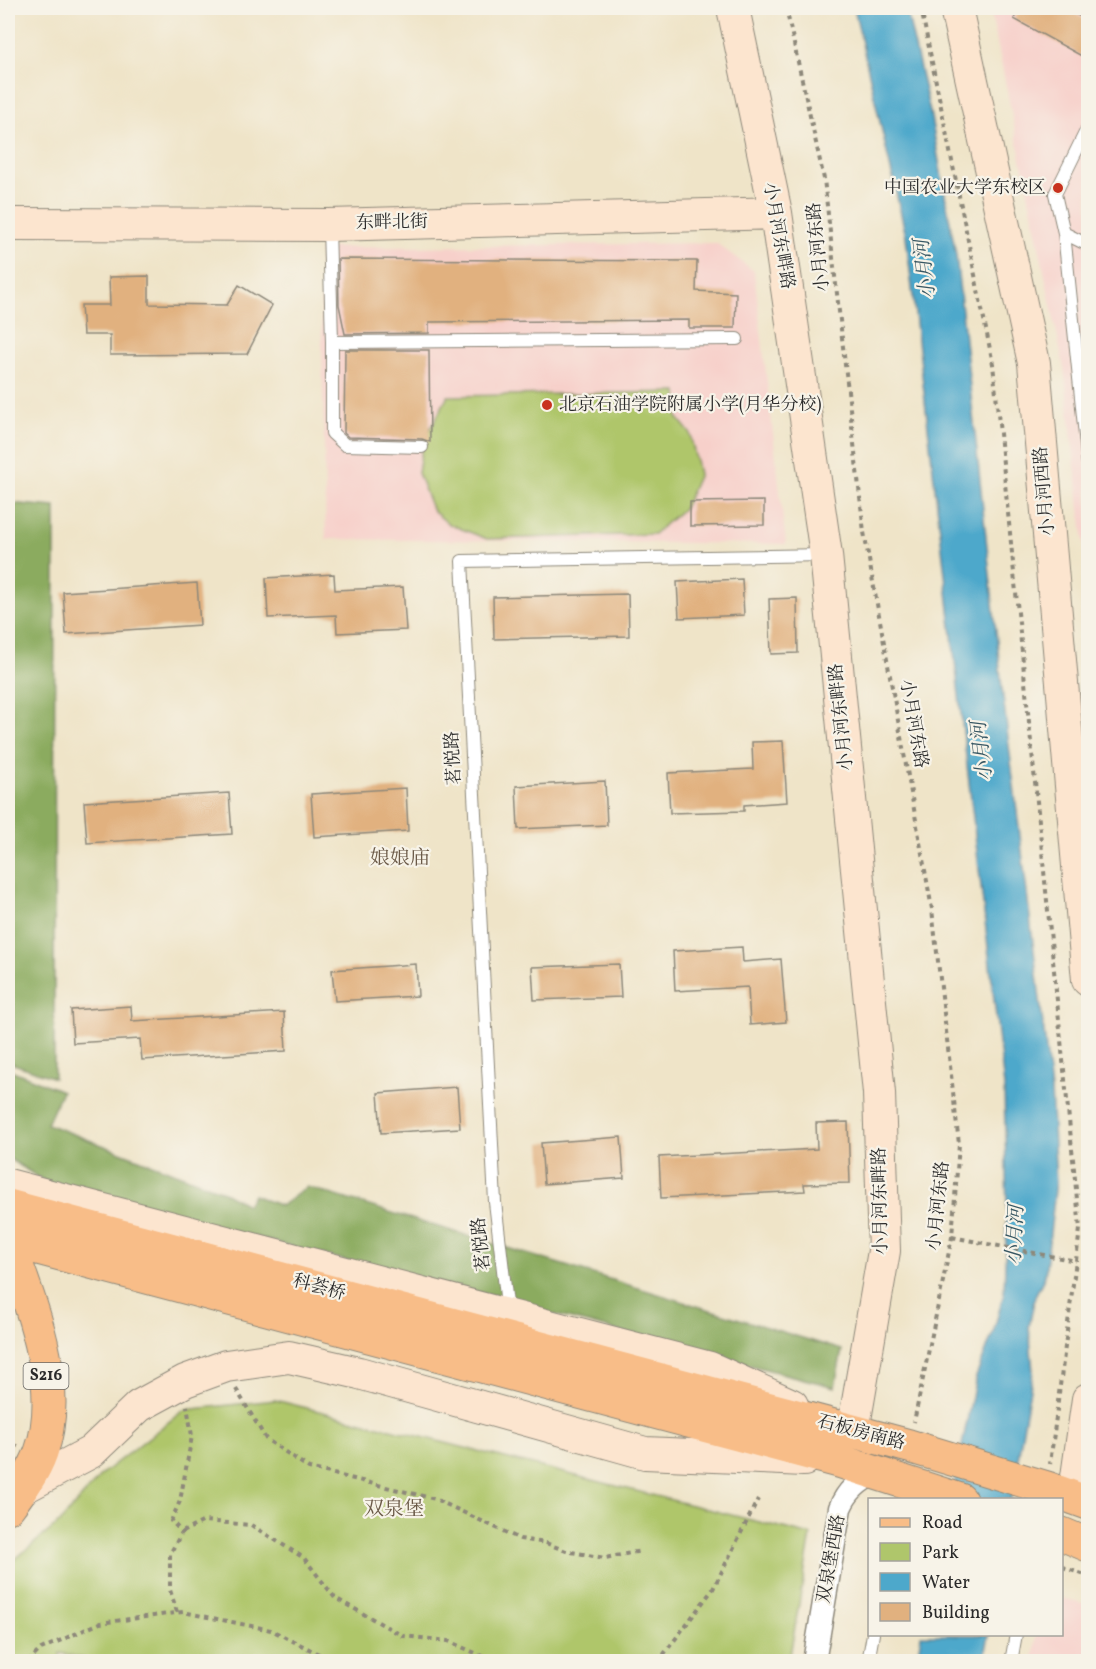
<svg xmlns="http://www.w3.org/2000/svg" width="1096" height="1669" font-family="Vollkorn,'Noto Serif SC',serif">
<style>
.built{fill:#f7d0ca}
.green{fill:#afc66b;stroke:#6d784b;stroke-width:1.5}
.forest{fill:#8bab5f;stroke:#5b6b45;stroke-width:1.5}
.water{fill:#4da8cb;stroke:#3c6a7b;stroke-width:1.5}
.building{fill:#e1b17f}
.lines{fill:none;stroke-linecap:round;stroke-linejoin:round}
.lane-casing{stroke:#8d887a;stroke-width:14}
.street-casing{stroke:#8d887a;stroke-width:25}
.secondary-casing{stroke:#8d887a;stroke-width:34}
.primary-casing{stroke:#8d887a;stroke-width:35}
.path{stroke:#8d887a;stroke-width:4;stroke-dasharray:4.5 4.5;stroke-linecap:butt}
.lane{stroke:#fff;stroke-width:12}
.street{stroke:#fff;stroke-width:22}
.secondary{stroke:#fce5cf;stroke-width:32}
.primary{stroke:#f8bd88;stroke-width:33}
.poi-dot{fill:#c8321e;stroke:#f7f3e8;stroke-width:2}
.labels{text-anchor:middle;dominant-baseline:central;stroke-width:4.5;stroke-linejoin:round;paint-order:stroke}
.shield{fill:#f7f3e8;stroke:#686764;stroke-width:1.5}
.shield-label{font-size:16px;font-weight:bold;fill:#2b2b2b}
.poi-label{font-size:18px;fill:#2b2b2b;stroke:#f7f3e8;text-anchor:end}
.street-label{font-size:18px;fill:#2b2b2b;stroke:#f7f3e8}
.water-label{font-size:20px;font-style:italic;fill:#375763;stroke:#f7f3e8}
.neighbourhood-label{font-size:20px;fill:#6b5a48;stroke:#f7f3e8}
</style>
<rect width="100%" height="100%" fill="#f7f3e8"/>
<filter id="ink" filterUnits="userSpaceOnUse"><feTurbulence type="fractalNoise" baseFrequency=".0167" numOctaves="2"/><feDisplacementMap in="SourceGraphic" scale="12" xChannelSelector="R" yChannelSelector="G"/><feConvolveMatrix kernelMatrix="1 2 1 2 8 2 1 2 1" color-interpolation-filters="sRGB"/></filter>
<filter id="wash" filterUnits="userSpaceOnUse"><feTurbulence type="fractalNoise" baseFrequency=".008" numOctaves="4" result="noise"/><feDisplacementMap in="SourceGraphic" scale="24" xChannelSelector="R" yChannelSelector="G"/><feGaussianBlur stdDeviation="1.35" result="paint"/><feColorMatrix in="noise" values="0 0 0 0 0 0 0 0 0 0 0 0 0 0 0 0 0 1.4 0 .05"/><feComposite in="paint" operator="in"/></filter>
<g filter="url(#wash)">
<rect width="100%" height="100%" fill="#efe4c8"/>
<!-- built -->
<path class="built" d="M 990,8 L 1088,8 L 1088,580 L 1064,368 Z
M 716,243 L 754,271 L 786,544 L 326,539 L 320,248 Z
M 1062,1598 L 1088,1605 L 1088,1661 L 1033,1661 L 1037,1635 L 1062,1634 Z"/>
<!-- green -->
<path class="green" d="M 678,392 L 677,417 L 690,433 L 699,474 L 684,508 L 654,534 L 487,539 L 449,524 L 433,511 L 418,473 L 423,442 L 448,396 Z
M 275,1400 L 811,1535 L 789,1661 L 99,1662 L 60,1653 L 59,1661 L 8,1661 L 8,1565 L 60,1522 L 103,1473 L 184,1410 Z"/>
<!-- forest -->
<path class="forest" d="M 8,503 L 55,507 L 54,1078 L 8,1062 Z
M 8,1069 L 62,1091 L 47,1124 L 220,1190 L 247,1205 L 253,1195 L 281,1206 L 307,1187 L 842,1350 L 835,1387 L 49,1184 L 8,1158 Z"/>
<!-- water -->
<path class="water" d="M 854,8 L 906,8 L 930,112 L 956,255 L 1002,688 L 1051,1090 L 1056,1182 L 1045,1276 L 1035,1296 L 1029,1327 L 1033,1372 L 1011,1499 L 951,1499 L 976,1377 L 994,1330 L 1004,1293 L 1007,1210 L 1004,1086 L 906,236 Z
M 921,1635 L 989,1635 L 984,1661 L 917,1661 Z"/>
<g id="blocks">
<!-- building -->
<path class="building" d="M 1019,8 L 1064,8 L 1089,21 L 1089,60 L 1014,19 Z
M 338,259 L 697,261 L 696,291 L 736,293 L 735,328 L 689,328 L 689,320 L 429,322 L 429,333 L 345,334 L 339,305 Z
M 149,276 L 149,304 L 227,305 L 239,285 L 272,305 L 247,354 L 110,355 L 110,335 L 83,335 L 81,305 L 110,305 L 109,277 Z
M 345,350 L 429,350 L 430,442 L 422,439 L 348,437 L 344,433 Z
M 764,501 L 764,525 L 690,526 L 690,502 Z
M 334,574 L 335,590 L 403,587 L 406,630 L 337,633 L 336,615 L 268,618 L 266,578 Z
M 742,579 L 744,615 L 679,618 L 677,582 Z
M 197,583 L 200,625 L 66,634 L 63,592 Z
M 628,594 L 629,636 L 494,639 L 493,597 Z
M 797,598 L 798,653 L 771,654 L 769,599 Z
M 783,741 L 787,802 L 744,805 L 744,811 L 670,813 L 668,773 L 753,769 L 752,742 Z
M 605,781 L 607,825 L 518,829 L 516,786 Z
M 406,788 L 408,831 L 314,837 L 311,794 Z
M 229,793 L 232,834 L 87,843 L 84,802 Z
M 742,947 L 743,962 L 781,959 L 786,1022 L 750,1025 L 748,987 L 675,991 L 673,951 Z
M 416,964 L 418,996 L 335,1001 L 332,970 Z
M 619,964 L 621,997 L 534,1000 L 532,967 Z
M 131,1006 L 132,1021 L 284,1012 L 286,1051 L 142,1060 L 140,1039 L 73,1043 L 71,1010 Z
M 457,1087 L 460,1128 L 381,1133 L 378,1093 Z
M 848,1122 L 850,1183 L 804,1184 L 805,1191 L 661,1198 L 659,1157 L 817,1149 L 816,1123 Z
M 621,1137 L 624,1178 L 544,1184 L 541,1143 Z"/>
</g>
</g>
<g filter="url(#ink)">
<use href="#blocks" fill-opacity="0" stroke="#8d887a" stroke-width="1.5"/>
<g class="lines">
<!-- lane casing -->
<g class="lane-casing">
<path id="lane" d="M 1088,127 L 1055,194 L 1064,233 L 1088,465
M 329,226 L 332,342 L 737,339
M 1064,233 L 1088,245
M 332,342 L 332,433 L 345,445 L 422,447
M 508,1313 L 495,1202 L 462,561 L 825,555
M 868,1662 L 873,1634
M 1011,1662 L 1016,1634"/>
</g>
<!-- street casing -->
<g class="street-casing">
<path id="street" d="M 814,1662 L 840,1508 C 847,1491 859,1480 876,1473"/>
</g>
<!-- secondary casing -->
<g class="secondary-casing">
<path id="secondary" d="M 733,8 L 776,213 L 826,555 L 879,1093 L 884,1251 L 853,1431
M 956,8 L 1034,363 L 1088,980
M 8,224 L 329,225 L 776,213
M 8,1185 L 710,1368 L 792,1405
M 21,1489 L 91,1452 L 139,1406 L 185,1381 L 226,1366 L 289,1357 L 359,1373 L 645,1453 L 804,1460
M 1074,1498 L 1088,1399"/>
</g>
<!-- primary casing -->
<g class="primary-casing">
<path id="primary" d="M 8,1206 L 909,1446 L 1047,1488 L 1088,1503
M 8,1240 L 839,1461 L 960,1500
M 8,1241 C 30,1303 65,1386 41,1452 C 34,1472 20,1491 8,1507
M 1062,1534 L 1088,1545"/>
</g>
<!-- path -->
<path class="path" d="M 786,8 L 824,179 L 864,532 L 932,909 L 959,1144 L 952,1237 L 914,1422
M 921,8 L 993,364 L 1080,1229 L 1050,1464
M 952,1237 L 1076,1261
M 236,1389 L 266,1439 L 309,1468 L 435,1499 L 520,1539 L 546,1543 L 566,1551 L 605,1558 L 641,1551
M 8,1443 L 18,1446
M 182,1532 L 204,1521 L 251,1525 L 304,1558 L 335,1598 L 403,1636 L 448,1641 L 482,1656 L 488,1662
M 1062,1567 L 1088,1576
M 177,1612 L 170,1590 L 170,1554 L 182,1532 L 171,1521 L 180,1501 L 192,1436 L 187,1406
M 28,1662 L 41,1649 L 100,1623 L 183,1612 L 271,1630 L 335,1662
M 658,1662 L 713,1589 L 758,1499"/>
<!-- lane -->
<use href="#lane" class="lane"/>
<!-- street -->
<use href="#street" class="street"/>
<!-- secondary -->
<use href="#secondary" class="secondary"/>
<!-- primary -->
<use href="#primary" class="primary"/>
</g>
</g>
<!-- markers -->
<g class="poi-dot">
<circle cx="1058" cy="188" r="6"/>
<circle cx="547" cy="405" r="6"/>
</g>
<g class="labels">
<!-- shield labels -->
<rect class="shield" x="23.5" y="1363" width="45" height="26" rx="4.5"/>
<g class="shield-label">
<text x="46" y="1376">S216</text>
</g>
<!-- poi labels -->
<g class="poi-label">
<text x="1046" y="188">中国农业大学东校区</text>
<text x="559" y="405" text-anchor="start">北京石油学院附属小学(月华分校)</text>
</g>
<!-- street labels -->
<g class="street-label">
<text transform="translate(392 223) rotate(-1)">东畔北街</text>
<text transform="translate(778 236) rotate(80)">小月河东畔路</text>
<text transform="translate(819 247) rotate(-96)">小月河东路</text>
<text transform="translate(1045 491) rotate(-95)">小月河西路</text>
<text transform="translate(842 717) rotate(-96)">小月河东畔路</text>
<text transform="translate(913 724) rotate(80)">小月河东路</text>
<text transform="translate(454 758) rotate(-93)">茗悦路</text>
<text transform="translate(881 1201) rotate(-91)">小月河东畔路</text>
<text transform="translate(939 1206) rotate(-84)">小月河东路</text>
<text transform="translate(482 1244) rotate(-96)">茗悦路</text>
<text transform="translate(319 1288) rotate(15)">科荟桥</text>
<text transform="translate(861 1433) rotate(15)">石板房南路</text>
<text transform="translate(832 1559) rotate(-80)">双泉堡西路</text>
</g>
<!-- water labels -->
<g class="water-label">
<text transform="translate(926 269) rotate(-97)">小月河</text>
<text transform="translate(983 751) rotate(-97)">小月河</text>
<text transform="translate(1016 1235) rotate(-87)">小月河</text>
</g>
<!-- neighbourhood labels -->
<g class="neighbourhood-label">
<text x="400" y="859">娘娘庙</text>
<text x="394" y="1510">双泉堡</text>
</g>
</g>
<!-- margin -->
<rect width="1096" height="1669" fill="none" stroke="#f7f3e8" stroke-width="30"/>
<!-- legend -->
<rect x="868" y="1498" width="195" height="138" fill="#f7f3e8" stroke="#a5a39c" stroke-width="1.5"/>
<rect x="880" y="1518" width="30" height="9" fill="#f8bd88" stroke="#a5a39c" stroke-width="1.5"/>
<text x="922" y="1528" font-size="18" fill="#2b2b2b">Road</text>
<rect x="880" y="1543" width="30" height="18" fill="#afc66b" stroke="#a5a39c" stroke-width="1.5"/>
<text x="922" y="1558" font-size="18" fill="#2b2b2b">Park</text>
<rect x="880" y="1573" width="30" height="18" fill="#4da8cb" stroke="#a5a39c" stroke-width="1.5"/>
<text x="922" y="1588" font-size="18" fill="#2b2b2b">Water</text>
<rect x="880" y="1603" width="30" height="18" fill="#e1b17f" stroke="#a5a39c" stroke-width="1.5"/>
<text x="922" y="1618" font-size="18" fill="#2b2b2b">Building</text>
</svg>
